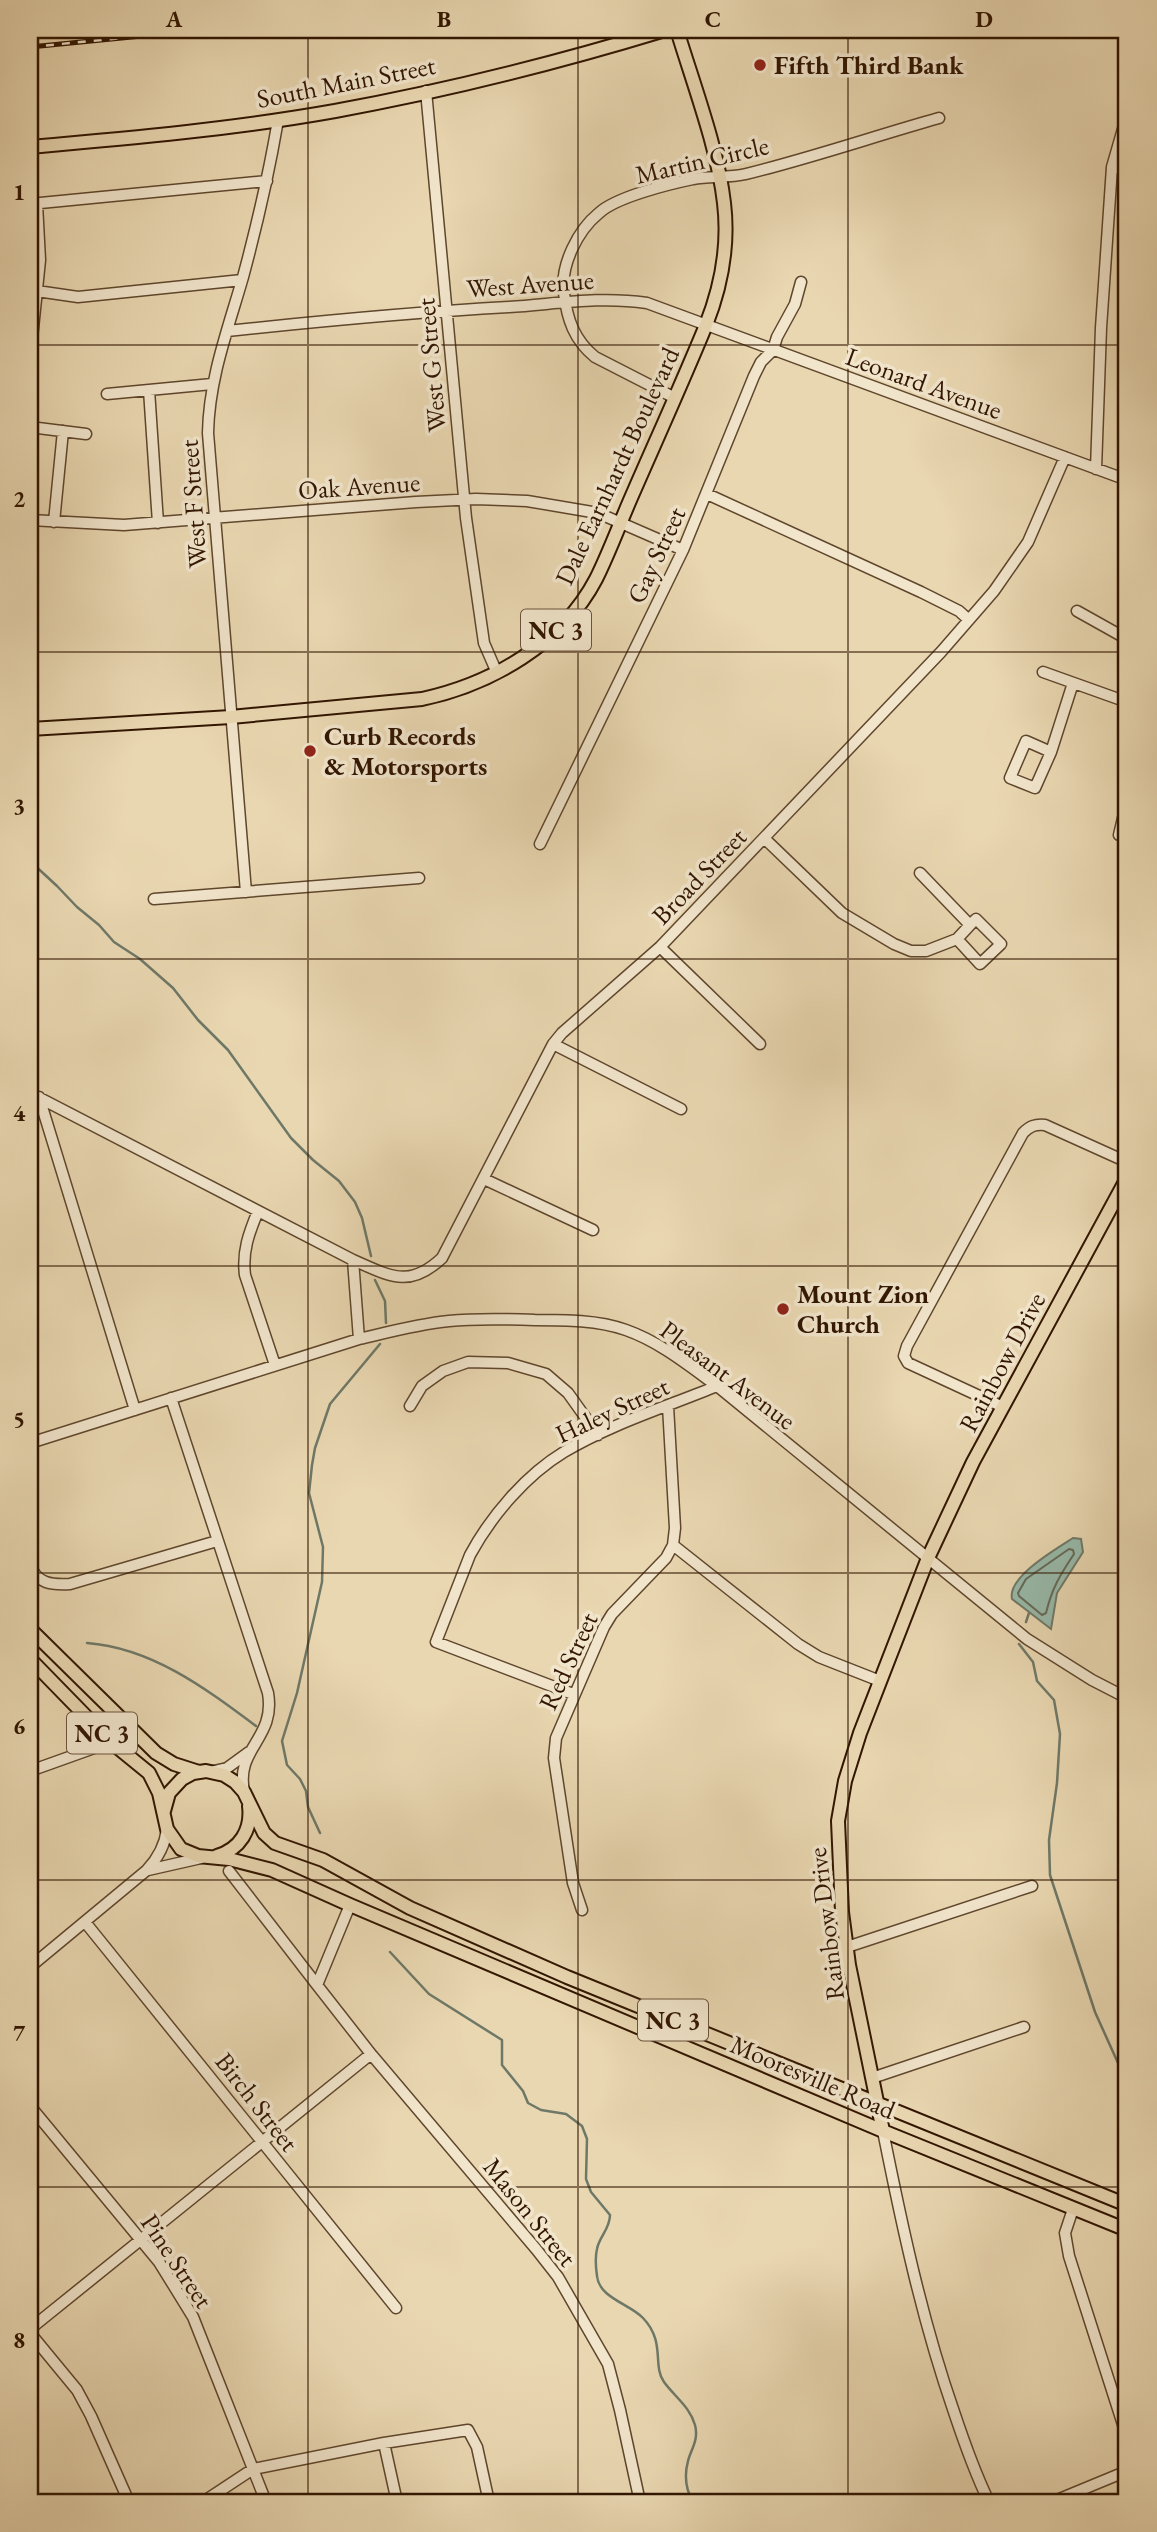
<svg xmlns="http://www.w3.org/2000/svg" width="1157" height="2532" font-family="'EB Garamond',serif">
<style>
.water{fill:#97baab;stroke:#6e7867;stroke-width:2}
.lines{fill:none;stroke-linecap:round;stroke-linejoin:round}
.shore{stroke:#646856;stroke-width:2}
.stream{stroke:#6e7867;stroke-width:2.5}
.minor-casing{stroke:#5f462c;stroke-width:13}
.major-casing{stroke:#311500;stroke-width:16}
.minor{stroke:#f1e5cc;stroke-width:10}
.major{stroke:#e9d7b1;stroke-width:12}
.rail-casing{stroke:#311500;stroke-width:5}
.rail{stroke:#f1e5cc;stroke-width:2.5;stroke-dasharray:8;stroke-linecap:butt}
.grid{fill:none;stroke:#311500;stroke-width:2;stroke-opacity:0.55}
.poi-dot{fill:#8f2418;stroke:#f1e5cc;stroke-width:2.5}
.labels{text-anchor:middle;dominant-baseline:central;stroke-width:7;stroke-linejoin:round;paint-order:stroke}
.shield{fill:#f1e5cc;stroke:#6b533d;stroke-width:2}
.shield-label{font-size:24px;font-weight:bold;fill:#311500}
.poi-label{font-size:26px;font-weight:bold;fill:#311500;stroke:#f1e5cc;text-anchor:start}
.street-label{font-size:26px;fill:#311500;stroke:#f1e5cc}
.neatline{fill:none;stroke:#311500;stroke-width:2.5}
.grid-label{font-size:23px;text-anchor:middle;font-weight:bold;fill:#311500}
</style>
<rect width="100%" height="100%" fill="#e9d7b1"/>
<filter id="stains"><feTurbulence type="fractalNoise" baseFrequency=".00286" numOctaves="4"/><feColorMatrix values="0 0 0 0 .2 0 0 0 0 .09 0 0 0 0 .02 0 0 0 .5 -.17"/></filter>
<radialGradient id="worn" r=".72"><stop offset=".6" stop-color="#630" stop-opacity="0"/><stop offset="1" stop-color="#630" stop-opacity=".3"/></radialGradient>
<!-- water -->
<path class="water" d="M 1073,1538 L 1081,1539 L 1083,1552 L 1057,1593 L 1051,1629 L 1012,1599 C 1007,1577 1056,1549 1073,1538 Z"/>
<g class="lines">
<!-- shore -->
<path class="shore" d="M 1069,1549 L 1073,1550 L 1074,1554 C 1060,1575 1052,1588 1046,1613 L 1042,1615 L 1019,1596 L 1018,1593 L 1026,1579 Z"/>
<!-- stream -->
<path class="stream" d="M 30,861 L 57,886 L 77,907 L 99,925 L 114,942 L 140,959 L 173,988 L 198,1020 L 228,1050 L 291,1138 L 313,1160 L 339,1181 L 355,1202 L 362,1218 L 371,1256
M 375,1280 L 385,1301 L 386,1323
M 1026,1622 L 1029,1613
M 87,1643 C 152,1648 205,1688 256,1726
M 1019,1644 L 1033,1662 L 1037,1681 L 1054,1700 L 1060,1734 L 1057,1783 L 1049,1840 L 1050,1875 L 1095,2012 L 1127,2083
M 320,1833 L 308,1807 L 306,1791 L 300,1779 L 287,1765 L 282,1741 L 297,1693 L 322,1582 L 323,1547 L 309,1493 L 312,1465 L 315,1448 L 330,1404 L 380,1344
M 390,1952 L 429,1994 L 502,2040 L 502,2065 L 523,2091 L 528,2103 L 541,2110 L 566,2114 L 582,2126 L 587,2139 L 586,2179 L 591,2192 L 610,2215 C 610,2229 599,2237 597,2249 C 595,2257 596,2269 597,2276 C 599,2298 630,2304 643,2318 C 666,2342 652,2365 664,2382 C 675,2397 690,2407 695,2425 C 699,2440 691,2449 688,2461 C 684,2476 686,2490 693,2502"/>
<!-- minor casing -->
<g class="minor-casing">
<path id="minor" d="M 426,91 L 466,518 L 484,643 L 497,673
M 1112,167 L 1127,168
M 30,204 L 267,181
M 30,290 L 78,297 L 242,280
M 227,331 C 321,321 415,312 509,307 C 557,304 599,296 647,303 L 1127,480
M 30,358 L 40,260 L 37,204
M 149,390 L 158,523
M 107,394 L 212,384
M 675,398 L 595,357 C 574,340 567,319 564,293 C 560,265 578,230 599,213 C 616,197 669,184 693,179 C 710,176 729,178 746,174 C 811,158 875,136 939,118
M 30,427 L 86,434
M 1096,469 L 1101,328 L 1112,167 L 1127,115
M 707,494 L 921,592 L 959,611 L 969,620
M 30,520 L 124,525 L 416,502 L 476,499 L 527,501 L 598,513 L 683,550
M 54,522 L 63,431
M 1077,611 L 1127,639
M 1043,672 L 1127,702
M 1026,741 L 1051,752 L 1035,788 L 1010,778 Z
M 1051,752 L 1073,683
M 1127,801 L 1119,835 L 1127,837
M 764,838 L 842,913 L 894,944 L 911,951 L 926,951 L 957,939
M 540,844 L 683,550 L 754,376 L 761,362 L 773,350 L 777,337 L 795,304 L 801,282
M 920,873 L 970,925 L 976,919 L 1001,944 L 980,964 L 957,939 L 970,925
M 246,892 L 208,433 C 209,379 228,329 243,277 C 257,225 269,173 278,120
M 154,899 L 419,878
M 660,947 L 760,1044
M 553,1044 L 681,1109
M 30,1093 L 353,1260 L 359,1339
M 39,1097 L 135,1410
M 484,1179 L 593,1230
M 258,1211 C 249,1233 242,1251 245,1275 L 275,1365
M 353,1260 C 390,1276 409,1289 442,1258 L 553,1044 L 562,1033 L 660,947 L 941,652 L 994,591 L 1028,542 L 1065,457
M 171,1398 L 268,1693 C 276,1739 235,1748 244,1791
M 410,1406 L 422,1386 L 443,1371 L 468,1362 L 508,1363 L 546,1374 L 568,1393 L 598,1435
M 1003,1407 L 908,1363 L 904,1356 L 907,1346 L 1023,1133 C 1030,1126 1035,1124 1045,1125 L 1127,1162
M 30,1443 L 359,1339 C 389,1332 418,1324 449,1321 C 477,1318 507,1319 535,1320 C 565,1320 598,1320 626,1330 C 660,1342 688,1365 717,1386 L 1027,1639 L 1092,1680 L 1127,1698
M 673,1545 L 798,1644 L 819,1657 L 880,1681
M 30,1564 C 36,1584 52,1585 70,1584 L 217,1541
M 573,1694 L 436,1642 L 470,1555 C 491,1516 526,1475 564,1452 C 611,1424 666,1407 717,1386
M 30,1771 L 111,1742
M 214,1771 L 227,1768 L 249,1752
M 148,1870 L 201,1858
M 229,1871 L 317,1985
M 350,1905 L 317,1985 L 371,2054 L 536,2249 L 558,2277 L 608,2364 L 620,2410 L 640,2502
M 582,1910 L 573,1883 L 554,1758 L 556,1738 L 604,1627 L 612,1614 L 666,1558 L 673,1545 L 675,1528 L 668,1406
M 85,1922 L 396,2308
M 847,1947 L 1032,1886
M 30,1967 L 147,1870 C 158,1858 165,1846 167,1829
M 872,2078 L 1024,2027
M 30,2106 L 159,2262 L 193,2317 L 266,2502
M 883,2131 C 902,2226 922,2320 954,2412 C 964,2442 975,2473 989,2502
M 1073,2209 L 1065,2233 L 1069,2256 L 1127,2437
M 30,2329 L 371,2054
M 30,2333 L 77,2390 L 91,2416 L 129,2502
M 384,2443 L 397,2502
M 203,2502 L 253,2469 L 384,2443 L 468,2430 L 477,2447 L 489,2502
M 1052,2502 L 1127,2471"/>
</g>
<!-- major casing -->
<g class="major-casing">
<path id="major" d="M 30,147 C 132,138 234,129 335,111 C 444,91 560,62 665,30
M 30,729 L 231,717 L 422,699 C 491,684 562,644 596,579 C 610,551 621,520 634,491 C 658,436 683,381 706,325 C 721,287 729,244 724,203 C 718,149 693,83 677,30
M 30,1629 L 156,1753 L 174,1764 L 199,1772
M 30,1659 L 111,1742 L 149,1773 L 159,1793 L 167,1829 L 181,1849 L 198,1856 L 229,1859 L 272,1870 L 350,1905 L 883,2131 L 1127,2230
M 164,1811 L 169,1793 L 182,1779 L 193,1773 L 206,1771 L 224,1775 L 235,1782 L 244,1792 L 264,1833 L 275,1843 L 323,1860 L 410,1908 L 567,1977 L 1127,2205
M 217,1856 C 240,1849 252,1830 249,1806
M 883,2131 L 849,1965 L 842,1912 L 838,1821 L 845,1781 L 860,1733 L 928,1558 L 973,1462 L 1127,1178"/>
</g>
<!-- minor -->
<use href="#minor" class="minor"/>
<!-- major -->
<use href="#major" class="major"/>
<!-- rail casing -->
<g class="rail-casing">
<path id="rail" d="M 30,47 L 203,30"/>
</g>
<!-- rail -->
<use href="#rail" class="rail"/>
</g>
<!-- grid -->
<path class="grid" d="M 308,30 L 308,2502M 578,30 L 578,2502M 848,30 L 848,2502M 30,345 L 1127,345M 30,652 L 1127,652M 30,959 L 1127,959M 30,1266 L 1127,1266M 30,1573 L 1127,1573M 30,1880 L 1127,1880M 30,2187 L 1127,2187"/>
<!-- markers -->
<g class="poi-dot">
<circle cx="760" cy="65" r="7"/>
<circle cx="310" cy="751" r="7"/>
<circle cx="783" cy="1309" r="7"/>
</g>
<g class="labels">
<!-- shield labels -->
<g class="shield">
<rect x="521" y="609.5" width="70" height="41" rx="5"/>
<rect x="67" y="1712.5" width="70" height="41" rx="5"/>
<rect x="638" y="1999.5" width="70" height="41" rx="5"/>
</g>
<g class="shield-label">
<text x="556" y="630">NC 3</text>
<text x="102" y="1733">NC 3</text>
<text x="673" y="2020">NC 3</text>
</g>
<!-- poi labels -->
<g class="poi-label">
<text x="774" y="65">Fifth Third Bank</text>
<text x="324" y="736">Curb Records<tspan x="324" dy="30">&amp; Motorsports</tspan></text>
<text x="797" y="1294">Mount Zion<tspan x="797" dy="30">Church</tspan></text>
</g>
<!-- street labels -->
<g class="street-label">
<text transform="translate(346 82) rotate(-11)">South Main Street</text>
<text transform="translate(702 160) rotate(-13)">Martin Circle</text>
<text transform="translate(530 284) rotate(-4)">West Avenue</text>
<text transform="translate(431 365) rotate(-95)">West G Street</text>
<text transform="translate(924 383) rotate(20)">Leonard Avenue</text>
<text transform="translate(617 466) rotate(-65)">Dale Earnhardt Boulevard</text>
<text transform="translate(359 486) rotate(-4)">Oak Avenue</text>
<text transform="translate(193 504) rotate(-94)">West F Street</text>
<text transform="translate(656 555) rotate(-65)">Gay Street</text>
<text transform="translate(699 876) rotate(-46)">Broad Street</text>
<text transform="translate(1002 1362) rotate(-62)">Rainbow Drive</text>
<text transform="translate(728 1375) rotate(37)">Pleasant Avenue</text>
<text transform="translate(612 1410) rotate(-25)">Haley Street</text>
<text transform="translate(568 1661) rotate(-65)">Red Street</text>
<text transform="translate(826 1924) rotate(-97)">Rainbow Drive</text>
<text transform="translate(813 2077) rotate(23)">Mooresville Road</text>
<text transform="translate(257 2102) rotate(52)">Birch Street</text>
<text transform="translate(530 2212) rotate(51)">Mason Street</text>
<text transform="translate(177 2261) rotate(56)">Pine Street</text>
</g>
</g>
<!-- margin -->
<rect width="1157" height="2532" fill="none" stroke="#e9d7b1" stroke-width="77"/>
<rect x="38" y="38" width="1080" height="2456" class="neatline"/>
<g class="grid-label">
<text x="174" y="27">A</text>
<text x="444" y="27">B</text>
<text x="713" y="27">C</text>
<text x="984" y="27">D</text>
<text x="19" y="200">1</text>
<text x="19" y="507">2</text>
<text x="19" y="814">3</text>
<text x="19" y="1121">4</text>
<text x="19" y="1427">5</text>
<text x="19" y="1734">6</text>
<text x="19" y="2041">7</text>
<text x="19" y="2348">8</text>
</g>
<rect width="100%" height="100%" filter="url(#stains)"/>
<rect width="100%" height="100%" fill="url(#worn)"/>
</svg>
